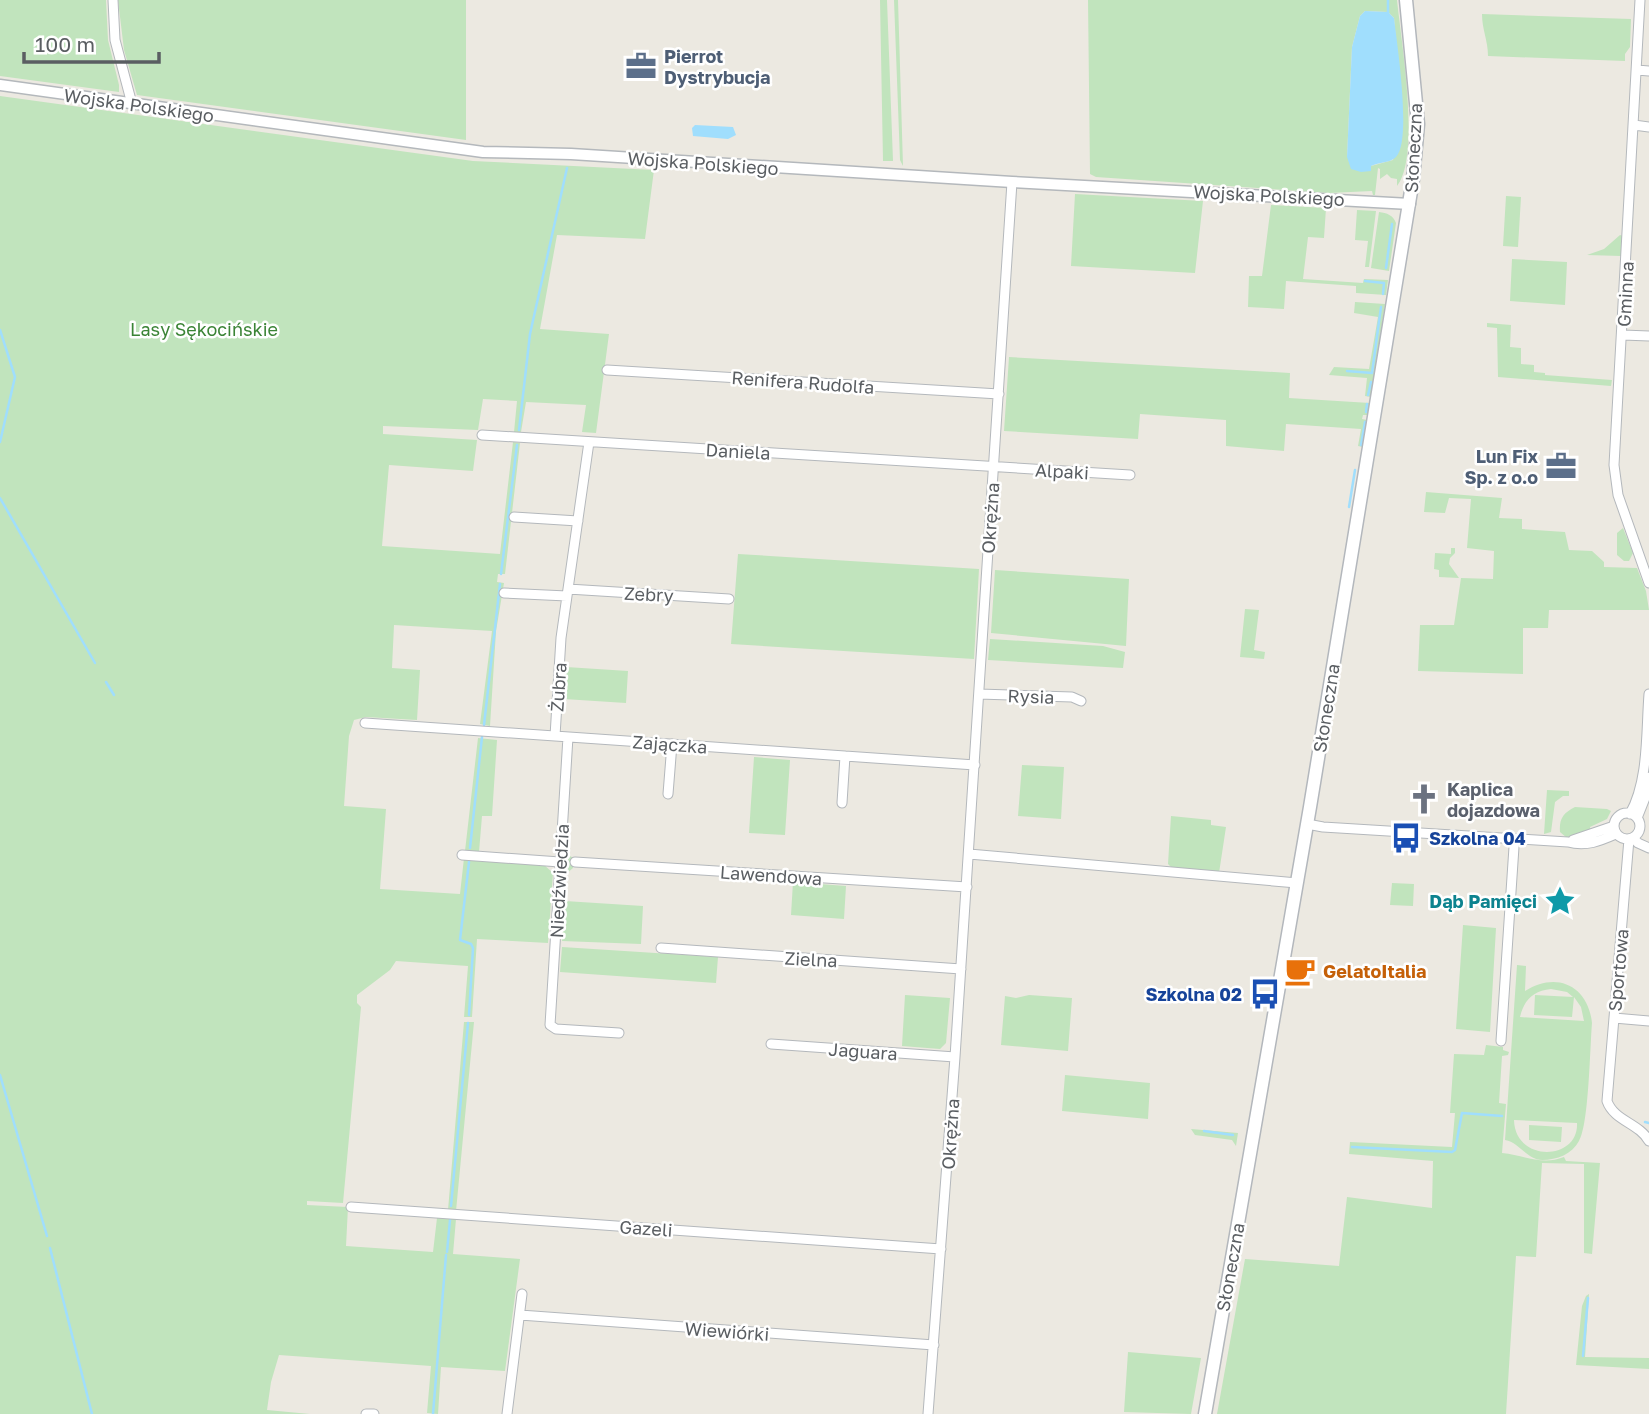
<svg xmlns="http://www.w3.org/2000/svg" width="1649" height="1414" font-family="'Golos Text',sans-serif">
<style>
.green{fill:#c1e4bd;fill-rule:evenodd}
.water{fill:#a0defd}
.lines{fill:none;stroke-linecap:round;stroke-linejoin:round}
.stream{stroke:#a0defd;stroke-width:2.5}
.minor-casing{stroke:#b4b8bc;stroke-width:11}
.tertiary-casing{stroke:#b4b8bc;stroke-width:13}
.secondary-casing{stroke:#b3b7bc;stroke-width:15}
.minor{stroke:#fff;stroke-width:9}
.tertiary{stroke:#fff;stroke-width:10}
.secondary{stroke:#fff;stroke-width:12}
.labels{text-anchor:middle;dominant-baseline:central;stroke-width:5;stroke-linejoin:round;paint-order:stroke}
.service-label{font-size:18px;font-weight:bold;fill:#4e5e75;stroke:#fff;text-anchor:start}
.street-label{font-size:18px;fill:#5a5e62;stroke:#fff}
.park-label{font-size:18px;fill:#3b8436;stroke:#fff}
.worship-label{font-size:18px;font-weight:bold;fill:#5b616d;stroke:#fff;text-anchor:start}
.transit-label{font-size:18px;font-weight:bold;fill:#164399;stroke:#fff;text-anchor:start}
.culture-label{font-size:18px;font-weight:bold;fill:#0d838f;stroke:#fff;text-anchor:end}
.food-label{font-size:18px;font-weight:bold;fill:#c56008;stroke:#fff;text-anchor:start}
</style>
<rect width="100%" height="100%" fill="#ece9e1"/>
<!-- green -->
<path class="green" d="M 0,0 L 106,0 L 108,40 L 119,85 L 119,92 L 0,76 Z
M 118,0 L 466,0 L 466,140 L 137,95 L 124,50 Z
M 880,0 L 887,0 L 893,161 L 883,161 Z
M 894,0 L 898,0 L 903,166 L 900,160 Z
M 1088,0 L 1397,0 C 1401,40 1421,156 1397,186 L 1397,179 L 1391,178 L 1387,174 L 1380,179 L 1380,169 L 1378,168 L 1375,195 L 1373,195 L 1372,191 L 1329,193 L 1096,177 L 1090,174 ZM 1365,11 L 1388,12 L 1394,18 L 1403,122 L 1393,160 L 1371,166 L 1347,157 L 1352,47 L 1360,16 Z
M 1482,14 L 1631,19 L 1630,47 L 1625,54 L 1625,61 L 1488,56 C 1488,40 1482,30 1482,14 Z
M 0,96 L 473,161 L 654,170 L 645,239 L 557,235 L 540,329 L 609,334 L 596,433 L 582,432 L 586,405 L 526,402 L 521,432 L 514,432 L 517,401 L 483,399 L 478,430 L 383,426 L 383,434 L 477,440 L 473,471 L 389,465 L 382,546 L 500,554 L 513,442 L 520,443 L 505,574 L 498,574 L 497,582 L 504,583 L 496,631 L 490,726 L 480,724 L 492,631 L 394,625 L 392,668 L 420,670 L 417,720 L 366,717 L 354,720 L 349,736 L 344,806 L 386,809 L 380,889 L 460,894 L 464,858 L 543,864 L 553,873 L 548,943 L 477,939 L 472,1017 L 464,1017 L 468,966 L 396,961 L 390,970 L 357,995 L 357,1003 L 361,1007 L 343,1203 L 307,1201 L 307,1205 L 348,1207 L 346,1246 L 433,1252 L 437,1218 L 456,1219 L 453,1254 L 520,1259 L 505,1371 L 441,1367 L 438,1414 L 427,1413 L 431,1366 L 279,1355 L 271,1382 L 267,1410 L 310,1414 L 0,1414 Z
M 1075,194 L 1203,201 L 1195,273 L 1071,266 Z
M 1506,196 L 1521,197 L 1518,247 L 1503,246 Z
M 1271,205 L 1326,208 L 1324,238 L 1308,237 L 1303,279 L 1363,283 L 1364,279 L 1388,280 L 1386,295 L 1356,293 L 1356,286 L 1286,281 L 1284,309 L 1248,307 L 1249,276 L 1262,276 Z
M 1357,210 L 1376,211 L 1369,267 L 1365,267 L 1368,241 L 1355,240 Z
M 1379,212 C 1387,213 1393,215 1396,223 L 1389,271 L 1371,268 Z
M 1620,235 L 1623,236 L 1621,256 L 1587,255 L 1604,249 Z
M 1512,259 L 1567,262 L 1565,305 L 1510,301 Z
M 1355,302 L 1385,304 L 1371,397 L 1365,396 L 1367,378 L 1329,375 L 1334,367 L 1369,369 L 1378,317 L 1354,313 Z
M 1487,323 L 1511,325 L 1510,347 L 1521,348 L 1521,364 L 1534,365 L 1534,372 L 1545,373 L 1545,375 L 1612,380 L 1611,386 L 1498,377 L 1497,328 L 1487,327 Z
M 1009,357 L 1290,373 L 1289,398 L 1370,403 L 1368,415 L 1363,415 L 1362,419 L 1367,420 L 1363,447 L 1358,446 L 1361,429 L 1286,424 L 1284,451 L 1226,446 L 1226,420 L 1140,414 L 1138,439 L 1004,431 Z
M 1426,492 L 1502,498 L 1499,518 L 1522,519 L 1522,529 L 1565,532 L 1569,550 L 1592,551 L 1604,562 L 1604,567 L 1637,568 L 1646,591 L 1649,610 L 1549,610 L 1548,628 L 1523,628 L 1523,674 L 1418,671 L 1420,625 L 1454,625 L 1461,578 L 1493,579 L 1494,551 L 1467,548 L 1471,499 L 1449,498 L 1445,513 L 1424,512 Z
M 1623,528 L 1633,553 L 1629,561 L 1624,561 L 1617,555 L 1617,533 Z
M 1451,548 L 1455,548 L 1455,553 L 1450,558 L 1449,564 L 1459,578 L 1439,577 L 1439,570 L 1434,569 L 1435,553 L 1451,554 Z
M 738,554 L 979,569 L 974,659 L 731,644 Z
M 995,570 L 1129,579 L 1126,646 L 991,633 Z
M 1245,609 L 1259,610 L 1254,650 L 1265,652 L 1264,659 L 1240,657 Z
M 990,639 L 1103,646 L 1125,652 L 1123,668 L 988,660 Z
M 566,667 L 628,671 L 626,703 L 564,699 Z
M 478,738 L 497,740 L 492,816 L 482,816 L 479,852 L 465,851 Z
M 754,757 L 790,760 L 785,835 L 749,833 Z
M 1022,765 L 1064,767 L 1061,819 L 1018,816 Z
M 1547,790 L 1569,791 L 1569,796 L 1563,796 L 1555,802 L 1551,832 L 1544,834 Z
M 1575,807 L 1607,809 L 1611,811 L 1607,819 L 1590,827 L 1591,832 L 1567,838 L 1560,832 C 1559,819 1563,813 1575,807 Z
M 1171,816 L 1211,820 L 1211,825 L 1226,827 L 1219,873 L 1173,869 L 1168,864 Z
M 563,853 L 574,858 L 573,868 L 566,874 L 565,901 L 643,906 L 641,944 L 562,941 L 565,901 L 561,901 Z
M 793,882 L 846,886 L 844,919 L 791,915 Z
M 1392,883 L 1414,884 L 1413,906 L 1390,905 Z
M 1463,925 L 1496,928 L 1490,1032 L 1456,1029 Z
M 562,947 L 718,957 L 716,983 L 560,972 Z
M 1517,965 L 1526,966 L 1525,991 C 1556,971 1588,985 1592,1023 C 1590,1046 1589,1125 1579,1141 C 1572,1154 1557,1160 1542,1160 C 1526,1159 1519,1142 1505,1140 ZM 1551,989 L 1567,992 L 1573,997 L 1535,995 L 1534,1015 L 1572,1017 L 1574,997 L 1581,1007 L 1584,1021 L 1520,1017 C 1524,1000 1533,991 1551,989 ZM 1514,1120 L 1577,1123 C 1579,1161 1515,1163 1514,1120 Z
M 905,995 L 950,998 L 946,1043 L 940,1049 L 902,1046 Z
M 1029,995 L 1072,998 L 1068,1051 L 1001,1045 L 1005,996 L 1016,998 Z
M 464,1022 L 474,1022 L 456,1211 L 448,1210 Z
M 1486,1045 L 1503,1047 L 1503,1050 L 1509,1052 L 1508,1055 L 1502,1056 L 1499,1103 L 1506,1104 L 1502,1153 C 1524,1155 1542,1166 1564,1157 L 1566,1161 L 1600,1163 L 1592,1254 L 1584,1253 L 1584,1164 L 1542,1163 L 1536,1257 L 1516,1256 L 1506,1414 L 1217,1414 L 1245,1259 L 1339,1266 L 1347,1197 L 1432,1208 L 1433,1161 L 1349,1154 L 1350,1142 L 1452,1147 L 1455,1113 L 1450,1113 L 1454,1054 L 1484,1055 Z
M 1065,1075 L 1150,1083 L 1148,1119 L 1062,1111 Z
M 1529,1125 L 1562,1127 L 1561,1142 L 1529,1140 Z
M 1191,1129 L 1238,1133 L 1236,1146 L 1232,1140 L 1195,1135 Z
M 1589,1294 L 1585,1357 L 1649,1358 L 1649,1369 L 1576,1365 L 1582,1306 L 1586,1296 Z
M 1128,1352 L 1201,1358 L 1191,1414 L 1124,1412 Z"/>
<!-- water -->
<path class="water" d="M 1365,11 L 1388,12 L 1394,18 C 1397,44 1412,141 1396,157 C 1390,163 1379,162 1371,166 L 1371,171 L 1361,172 L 1351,169 L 1347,157 L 1352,47 L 1360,16 Z
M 695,125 L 733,127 L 736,135 L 728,139 L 693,136 L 692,128 Z"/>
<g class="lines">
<!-- stream -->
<path class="stream" d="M 1388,0 L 1388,14
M 1386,268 L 1392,224
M 1365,281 L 1384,283 L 1383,294
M 0,330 L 15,377 L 0,442
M 1347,371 L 1372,373 L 1381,307
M 1368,395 L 1371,382
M 1366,412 L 1367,404
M 519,430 L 530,334 L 567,168
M 1361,445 L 1365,422
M 0,498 L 95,663
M 1349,507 L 1355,470
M 501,574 L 517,445
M 106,682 L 114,695
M 484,725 L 500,584
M 470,848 L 482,737
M 469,1015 L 473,948 L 471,944 L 460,940 L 469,862
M 0,1075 L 47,1236
M 1645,1122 L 1649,1123
M 1204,1131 L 1233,1135
M 1352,1147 L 1452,1152 L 1455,1150 L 1462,1113 L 1502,1116
M 451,1206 L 468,1023
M 50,1248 L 92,1414
M 447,1252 L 450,1220
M 1583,1356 L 1588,1298
M 433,1414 L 446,1255"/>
<!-- minor casing -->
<g class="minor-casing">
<path id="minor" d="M 113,0 L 115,40 L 132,104
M 1640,0 L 1614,465 L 1618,495 L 1649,583
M 1637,70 L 1649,71
M 1634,125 L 1649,127
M 1623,335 L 1649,336
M 607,370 L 999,394
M 482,435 L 1130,475
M 514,517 L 578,521
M 568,589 L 729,599
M 504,593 L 567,596
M 979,694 L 1072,697 L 1081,701
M 365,723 L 975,765
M 555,736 L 561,638 L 589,442
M 568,737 L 550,1025 L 556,1029 L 619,1033
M 668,794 L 672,744
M 842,803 L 845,756
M1614 826a13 13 0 1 1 26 0a13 13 0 1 1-26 0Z
M 1630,814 C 1649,780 1646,732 1649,694
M 1637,818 L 1645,798 L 1647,777
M 1307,824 L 1323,827 L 1568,842 C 1586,847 1600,841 1616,834
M 1633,838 L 1638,843 L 1649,848
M 1629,839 L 1607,1101 C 1614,1121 1639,1123 1649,1141
M 1573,840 L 1614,826
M 969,854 L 1297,883
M 462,855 L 560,862
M 575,862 L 967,887
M 661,948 L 961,969
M 1614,1018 L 1649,1021
M 1501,1041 L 1514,847
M 771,1044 L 955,1057
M 351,1207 L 941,1249
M 520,1315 L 934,1345
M 366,1414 L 374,1414
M 507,1414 L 522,1294
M 928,1414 L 955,1057 L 1012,182"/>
</g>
<!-- tertiary casing -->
<g class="tertiary-casing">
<path id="tertiary" d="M 0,85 L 483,152 L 571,154 L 1012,182 L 1410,204"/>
</g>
<!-- secondary casing -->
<g class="secondary-casing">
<path id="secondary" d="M 1205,1414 L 1310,807 L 1413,179 L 1418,124 L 1406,0"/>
</g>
<!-- minor -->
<use href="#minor" class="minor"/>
<!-- tertiary -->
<use href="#tertiary" class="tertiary"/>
<!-- secondary -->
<use href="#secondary" class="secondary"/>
</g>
<!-- icons -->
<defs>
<g id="office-bare" transform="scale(2.415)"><path d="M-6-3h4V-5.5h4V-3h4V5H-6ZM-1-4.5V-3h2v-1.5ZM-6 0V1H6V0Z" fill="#5c6f8a" stroke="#fff" stroke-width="2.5" paint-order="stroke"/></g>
<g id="church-bare" transform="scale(2.415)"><path d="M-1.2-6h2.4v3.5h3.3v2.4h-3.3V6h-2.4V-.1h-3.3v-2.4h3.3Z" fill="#6b7280" stroke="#fff" stroke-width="2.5" paint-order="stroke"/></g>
<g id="bus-bare" transform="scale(2.415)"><path d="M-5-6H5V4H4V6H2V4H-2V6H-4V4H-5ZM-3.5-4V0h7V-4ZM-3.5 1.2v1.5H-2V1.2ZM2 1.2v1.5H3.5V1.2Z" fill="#1a4fb4" stroke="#fff" stroke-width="2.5" paint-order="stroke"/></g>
<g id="sight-bare" transform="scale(2.415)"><path d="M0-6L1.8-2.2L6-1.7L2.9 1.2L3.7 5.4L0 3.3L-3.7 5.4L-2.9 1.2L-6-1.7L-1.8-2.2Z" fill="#0f9aa8" stroke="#fff" stroke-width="2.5" paint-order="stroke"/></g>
<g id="cafe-bare" transform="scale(2.415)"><path d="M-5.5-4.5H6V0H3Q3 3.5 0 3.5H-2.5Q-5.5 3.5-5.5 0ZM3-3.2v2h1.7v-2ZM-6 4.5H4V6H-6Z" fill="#e8710a" stroke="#fff" stroke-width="2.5" paint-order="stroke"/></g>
</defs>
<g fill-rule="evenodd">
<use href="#office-bare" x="641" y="66"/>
<use href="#office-bare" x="1561" y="466"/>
<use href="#church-bare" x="1424" y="799"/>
<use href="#bus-bare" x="1406" y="838"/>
<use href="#sight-bare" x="1560" y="901"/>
<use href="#cafe-bare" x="1300" y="971"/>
<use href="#bus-bare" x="1265" y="994"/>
</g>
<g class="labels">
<!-- service labels -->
<g class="service-label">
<text x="664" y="56">Pierrot<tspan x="664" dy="21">Dystrybucja</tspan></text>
<text x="1538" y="456" text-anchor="end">Lun Fix<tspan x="1538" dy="21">Sp. z o.o</tspan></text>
</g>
<!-- street labels -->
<g class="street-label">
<text transform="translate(139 105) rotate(8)">Wojska Polskiego</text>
<text transform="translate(1413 148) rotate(-87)">Słoneczna</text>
<text transform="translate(703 163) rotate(4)">Wojska Polskiego</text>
<text transform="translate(1269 195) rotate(3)">Wojska Polskiego</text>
<text transform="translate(1625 294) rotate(-87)">Gminna</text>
<text transform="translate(803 382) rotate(4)">Renifera Rudolfa</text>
<text transform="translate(738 451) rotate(3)">Daniela</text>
<text transform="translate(1062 471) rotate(3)">Alpaki</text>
<text transform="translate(990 518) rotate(-86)">Okrężna</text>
<text transform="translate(649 594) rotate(3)">Zebry</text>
<text transform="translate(558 687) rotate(-86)">Żubra</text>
<text transform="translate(1031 696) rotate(2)">Rysia</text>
<text transform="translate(1326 708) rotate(-81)">Słoneczna</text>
<text transform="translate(670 744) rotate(4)">Zajączka</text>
<text transform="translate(771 875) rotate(4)">Lawendowa</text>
<text transform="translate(559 881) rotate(-87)">Niedźwiedzia</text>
<text transform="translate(811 959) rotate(3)">Zielna</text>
<text transform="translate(1618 970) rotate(-85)">Sportowa</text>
<text transform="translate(863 1051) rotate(4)">Jaguara</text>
<text transform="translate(950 1134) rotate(-86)">Okrężna</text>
<text transform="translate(646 1228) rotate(4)">Gazeli</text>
<text transform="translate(1230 1267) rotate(-80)">Słoneczna</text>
<text transform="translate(727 1331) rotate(4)">Wiewiórki</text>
</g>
<!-- park labels -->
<g class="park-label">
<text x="204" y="329">Lasy Sękocińskie</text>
</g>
<!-- worship labels -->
<g class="worship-label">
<text x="1447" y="789">Kaplica<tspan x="1447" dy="21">dojazdowa</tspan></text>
</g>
<!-- transit labels -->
<g class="transit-label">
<text x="1429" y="838">Szkolna 04</text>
<text x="1242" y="994" text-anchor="end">Szkolna 02</text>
</g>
<!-- culture labels -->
<g class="culture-label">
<text x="1537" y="901">Dąb Pamięci</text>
</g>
<!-- food labels -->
<g class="food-label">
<text x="1323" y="971">GelatoItalia</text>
</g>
</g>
<!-- scale -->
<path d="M24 52v10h135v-10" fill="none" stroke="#5a5e62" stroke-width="3.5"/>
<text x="35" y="52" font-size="21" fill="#5a5e62" stroke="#ffffff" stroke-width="5" paint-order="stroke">100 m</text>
</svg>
